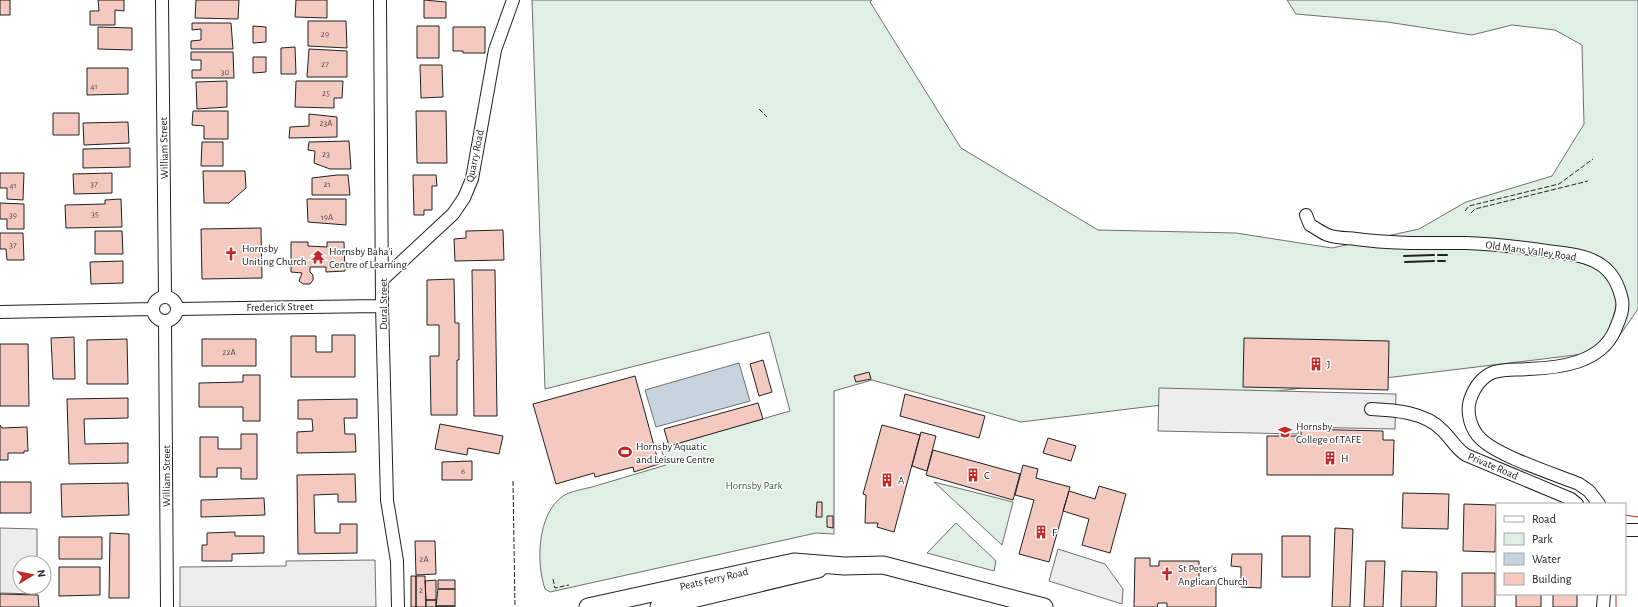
<svg xmlns="http://www.w3.org/2000/svg" width="1638" height="607" font-family="'Alegreya Sans',sans-serif">
<style>
.green{fill:#e0efe3;stroke:#6f6f6f}
.parking{fill:#ededed;stroke:#6f6f6f}
.water{fill:#c7d3dd;stroke:#6f6f6f}
.building{fill:#f3c9c0;stroke:#222}
.lines{fill:none;stroke-linecap:round;stroke-linejoin:round}
.minor-casing{stroke:#222;stroke-width:14}
.secondary-casing{stroke:#222;stroke-width:19}
.minor{stroke:#fff;stroke-width:12}
.secondary{stroke:#fff;stroke-width:17}
.fence{stroke:#222;stroke-width:1;stroke-dasharray:5 2;stroke-linecap:butt}
.wall{stroke:#222;stroke-width:2}
.power{stroke:#c62828;stroke-width:1;stroke-dasharray:14 3 2 3;stroke-linecap:butt}
.labels{text-anchor:middle;dominant-baseline:central;stroke-width:3;stroke-linejoin:round;paint-order:stroke}
.number-label{font-size:9px;fill:#564c4a}
.street-label{font-size:11px;fill:#222;stroke:#fff}
.poi-label{font-size:11px;fill:#222;stroke:#fff;text-anchor:start}
.park-label{font-size:11px;fill:#2f5e38;stroke:#fff}
</style>
<rect width="100%" height="100%" fill="#fff"/>
<!-- green -->
<path class="green" d="M 532,0 L 872,0 L 870,2 L 961,148 L 1098,230 L 1236,233 L 1332,248 L 1419,229 L 1466,202 L 1552,176 L 1584,124 L 1582,45 L 1555,30 L 1512,25 L 1472,35 L 1387,22 L 1296,14 L 1287,0 L 1638,0 L 1638,309 L 1609,351 L 1021,422 L 872,380 L 834,391 L 834,534 L 816,533 L 550,592 L 545,589 C 536,563 537,514 563,496 C 571,491 584,489 592,487 C 617,480 641,472 666,465 L 661,448 L 790,411 L 769,332 L 545,389 Z
M 934,482 L 1013,502 L 1002,545 Z
M 956,523 L 996,561 L 994,571 L 927,553 Z"/>
<!-- parking -->
<path class="parking" d="M 1159,388 L 1396,394 L 1395,429 L 1299,427 L 1298,434 L 1158,431 Z
M 0,528 L 37,529 L 37,563 L 20,563 L 20,587 L 37,587 L 37,594 L 0,593 Z
M 1058,549 L 1105,564 L 1123,589 L 1122,604 L 1049,581 Z
M 375,560 L 376,607 L 180,607 L 180,567 L 286,566 L 286,561 Z"/>
<!-- water -->
<path class="water" d="M 739,363 L 750,401 L 656,427 L 645,390 Z"/>
<!-- building -->
<path class="building" d="M 0,0 L 10,0 L 10,15 L 0,15 Z
M 98,0 L 124,0 L 124,11 L 115,10 L 115,25 L 90,25 L 90,11 L 99,11 Z
M 196,0 L 239,0 L 238,19 L 195,18 Z
M 296,0 L 327,0 L 327,18 L 295,17 Z
M 424,0 L 446,2 L 446,18 L 424,18 Z
M 308,21 L 346,21 L 347,48 L 308,46 Z
M 192,23 L 231,23 L 233,49 L 191,49 L 191,41 L 201,40 L 201,29 L 192,30 Z
M 253,26 L 266,27 L 266,42 L 253,43 Z
M 417,26 L 439,26 L 439,58 L 417,58 Z
M 98,27 L 132,28 L 132,50 L 98,49 Z
M 453,27 L 485,27 L 485,53 L 463,53 L 463,51 L 453,51 Z
M 295,47 L 296,74 L 281,74 L 281,48 Z
M 309,49 L 347,51 L 347,77 L 307,77 Z
M 191,52 L 233,52 L 234,78 L 192,78 L 192,70 L 201,70 L 201,60 L 191,60 Z
M 253,57 L 266,57 L 266,72 L 253,73 Z
M 420,65 L 442,65 L 443,97 L 421,98 Z
M 87,68 L 128,68 L 128,94 L 87,95 Z
M 227,81 L 227,107 L 197,109 L 196,82 Z
M 296,81 L 343,81 L 342,98 L 334,98 L 334,108 L 295,107 Z
M 193,111 L 228,111 L 228,139 L 204,139 L 204,126 L 192,125 Z
M 416,111 L 446,111 L 447,163 L 417,163 Z
M 53,113 L 79,113 L 79,135 L 53,135 Z
M 309,114 L 337,117 L 337,137 L 289,138 L 290,127 L 309,126 Z
M 128,122 L 129,143 L 84,145 L 83,123 Z
M 349,141 L 351,169 L 330,169 L 314,163 L 315,151 L 308,150 L 309,142 Z
M 202,142 L 223,142 L 223,166 L 201,166 Z
M 130,148 L 130,167 L 83,168 L 83,149 Z
M 203,171 L 245,171 L 246,188 L 229,203 L 204,203 Z
M 0,173 L 24,173 L 23,200 L 7,199 L 7,188 L 0,188 Z
M 112,173 L 112,193 L 74,194 L 73,174 Z
M 337,175 L 348,175 L 350,195 L 312,195 L 312,178 Z
M 413,175 L 436,175 L 437,186 L 432,186 L 432,210 L 424,210 L 424,215 L 414,215 Z
M 121,199 L 122,227 L 66,228 L 65,205 L 105,204 L 105,200 Z
M 307,199 L 346,199 L 346,225 L 308,222 Z
M 0,203 L 24,204 L 24,229 L 7,229 L 7,219 L 0,219 Z
M 261,228 L 262,278 L 202,279 L 201,229 Z
M 503,230 L 504,260 L 455,261 L 454,239 L 466,238 L 466,231 Z
M 95,231 L 122,231 L 123,254 L 95,254 Z
M 0,233 L 23,233 L 24,260 L 7,260 L 6,249 L 0,249 Z
M 291,242 L 308,242 L 308,246 L 327,247 L 327,242 L 344,242 L 345,271 L 326,272 L 326,267 L 310,267 L 310,272 L 313,275 L 313,280 L 310,284 L 303,284 L 299,281 L 302,273 L 291,272 Z
M 123,261 L 123,283 L 91,284 L 90,262 Z
M 472,270 L 495,270 L 497,416 L 474,416 Z
M 454,279 L 455,323 L 459,323 L 459,360 L 457,360 L 457,415 L 431,415 L 430,356 L 439,356 L 439,325 L 427,325 L 427,280 Z
M 332,335 L 355,335 L 355,377 L 291,377 L 291,336 L 316,336 L 316,352 L 332,352 Z
M 74,337 L 75,379 L 53,379 L 51,338 Z
M 1244,338 L 1389,341 L 1388,390 L 1243,387 Z
M 127,339 L 128,384 L 87,384 L 87,340 Z
M 202,339 L 256,339 L 256,366 L 202,366 Z
M 0,344 L 28,344 L 29,406 L 0,406 Z
M 763,360 L 772,392 L 759,396 L 750,364 Z
M 869,372 L 871,379 L 856,382 L 854,376 Z
M 243,375 L 260,375 L 260,421 L 243,421 L 243,407 L 199,407 L 199,383 L 243,382 Z
M 635,376 L 659,464 L 634,472 L 633,467 L 595,477 L 594,473 L 556,484 L 533,404 Z
M 905,394 L 985,416 L 979,438 L 900,416 Z
M 128,398 L 128,418 L 84,419 L 85,444 L 128,443 L 128,463 L 69,464 L 67,399 Z
M 357,399 L 357,418 L 344,418 L 345,434 L 355,434 L 356,452 L 297,453 L 297,432 L 313,431 L 312,419 L 298,419 L 298,400 Z
M 758,403 L 763,419 L 669,446 L 664,429 Z
M 440,424 L 503,436 L 499,454 L 468,448 L 467,455 L 435,449 Z
M 0,425 L 2,428 L 27,427 L 28,451 L 24,451 L 24,453 L 8,453 L 8,460 L 0,460 Z
M 882,425 L 920,435 L 894,532 L 877,527 L 878,523 L 865,523 L 866,495 L 863,494 Z
M 1301,429 L 1383,431 L 1383,440 L 1394,440 L 1393,475 L 1267,475 L 1267,436 L 1301,436 Z
M 921,432 L 936,436 L 927,471 L 912,466 Z
M 241,434 L 257,434 L 257,479 L 241,479 L 241,468 L 217,468 L 217,477 L 200,477 L 200,437 L 218,437 L 218,449 L 241,449 Z
M 1048,438 L 1076,446 L 1071,461 L 1043,453 Z
M 933,450 L 1020,474 L 1013,500 L 926,475 Z
M 472,461 L 472,480 L 442,480 L 442,462 Z
M 1023,465 L 1038,469 L 1036,478 L 1070,487 L 1049,562 L 1019,554 L 1034,500 L 1015,495 Z
M 355,474 L 356,502 L 338,502 L 338,494 L 314,495 L 315,533 L 340,533 L 340,524 L 357,524 L 357,553 L 298,554 L 297,475 Z
M 0,482 L 31,482 L 31,513 L 0,513 Z
M 128,483 L 129,515 L 62,517 L 61,484 Z
M 1099,486 L 1126,494 L 1110,553 L 1082,545 L 1089,519 L 1063,511 L 1069,491 L 1095,499 Z
M 1403,493 L 1449,494 L 1448,529 L 1402,528 Z
M 264,498 L 265,515 L 201,517 L 201,500 Z
M 817,502 L 822,502 L 822,517 L 816,517 Z
M 1464,504 L 1496,505 L 1495,552 L 1463,551 Z
M 827,516 L 833,516 L 833,528 L 827,527 Z
M 1335,528 L 1353,529 L 1350,607 L 1332,607 Z
M 235,532 L 235,536 L 264,536 L 264,553 L 232,554 L 232,561 L 202,561 L 202,545 L 207,545 L 207,533 Z
M 110,533 L 129,534 L 129,598 L 109,598 Z
M 1282,536 L 1310,536 L 1310,577 L 1282,577 Z
M 59,537 L 102,537 L 102,559 L 59,559 Z
M 415,541 L 435,541 L 436,574 L 416,575 Z
M 1232,554 L 1262,554 L 1261,588 L 1241,587 L 1241,567 L 1231,566 Z
M 1135,558 L 1150,558 L 1150,566 L 1159,566 L 1159,561 L 1199,561 L 1199,583 L 1216,583 L 1216,607 L 1167,607 L 1167,603 L 1158,603 L 1157,607 L 1134,607 Z
M 1366,561 L 1385,561 L 1383,607 L 1364,607 Z
M 59,567 L 100,567 L 100,595 L 59,596 Z
M 1402,571 L 1437,572 L 1436,607 L 1401,607 Z
M 1462,573 L 1495,573 L 1495,607 L 1462,607 Z
M 411,576 L 416,576 L 416,607 L 411,607 Z
M 416,576 L 425,576 L 426,607 L 416,607 Z
M 436,580 L 436,600 L 426,600 L 425,581 Z
M 438,580 L 455,580 L 455,589 L 438,589 Z
M 438,589 L 455,589 L 455,606 L 436,606 Z
M 0,594 L 38,595 L 39,607 L 0,607 Z
M 1516,594 L 1541,594 L 1541,607 L 1516,607 Z
M 1553,594 L 1577,594 L 1577,607 L 1553,607 Z
M 426,600 L 436,600 L 436,607 L 426,607 Z
M 436,606 L 455,606 L 455,607 L 436,607 Z"/>
<g class="lines">
<!-- minor casing -->
<g class="minor-casing">
<path id="minor" d="M 162,0 L 165,296
M 380,0 L 382,306 L 387,500 L 397,561 L 398,607
M 1306,215 L 1310,225 C 1316,228 1322,233 1328,235 C 1336,238 1347,238 1356,239 C 1393,244 1430,243 1467,243 C 1494,244 1520,247 1547,251 C 1564,253 1587,255 1601,265 C 1613,273 1619,286 1622,300 C 1624,310 1619,320 1615,330 C 1601,363 1560,368 1528,369 C 1517,370 1505,369 1494,372 C 1481,377 1474,388 1470,400 C 1466,413 1471,430 1481,439 C 1498,456 1554,474 1579,484 L 1589,491 L 1599,504
M 382,280 L 453,214 L 464,198 L 472,179 L 495,50 L 513,0
M153 309a12 12 0 1 1 24 0a12 12 0 1 1-24 0Z
M 177,309 L 382,306
M 0,312 L 153,309
M 165,321 L 167,607
M 1371,409 C 1394,410 1425,412 1442,430 C 1451,438 1455,448 1466,455 L 1571,499 L 1577,504
M 1625,530 L 1638,530
M 1603,607 L 1604,594"/>
</g>
<!-- secondary casing -->
<g class="secondary-casing">
<path id="secondary" d="M 588,607 L 794,562 L 844,566 L 883,565 L 1044,607
M 659,607 L 818,569"/>
</g>
<!-- minor -->
<use href="#minor" class="minor"/>
<!-- secondary -->
<use href="#secondary" class="secondary"/>
<!-- fence -->
<path class="fence" d="M 759,109 L 767,117
M 1465,211 L 1469,206 L 1559,184 L 1593,159
M 1471,213 L 1475,209 L 1588,181
M 513,481 L 515,607
M 553,579 L 555,588 L 569,585"/>
<!-- wall -->
<path class="wall" d="M 1438,255 L 1447,255
M 1404,256 L 1434,255
M 1438,261 L 1445,261
M 1405,262 L 1434,261"/>
<!-- power -->
<path class="power" d="M 1625,515 L 1638,517
M 1616,607 L 1616,594"/>
</g>
<!-- icons -->
<defs>
<g id="church-bare" transform="scale(1.08)"><path d="M-1.2-6h2.4v3.5h3.3v2.4h-3.3V6h-2.4V-.1h-3.3v-2.4h3.3Z" fill="#c62828" stroke="#fff" stroke-width="2.5" paint-order="stroke"/></g>
<g id="temple-bare" transform="scale(1.08)"><path d="M0-6L5-2H3V0L6.5 2.5H4V6H1.5V3h-3V6H-4V2.5H-6.5L-3 0V-2H-5Z" fill="#c62828" stroke="#fff" stroke-width="2.5" paint-order="stroke"/></g>
<g id="building-bare" transform="scale(1.08)"><path d="M-4-6H4V6H1V3H-1V6H-4ZM-2.5-4.3h1.7v1.8h-1.7ZM.8-4.3h1.7v1.8H.8ZM-2.5-1h1.7V.8h-1.7ZM.8-1h1.7V.8H.8Z" fill="#c62828" stroke="#fff" stroke-width="2.5" paint-order="stroke"/></g>
<g id="university-bare" transform="scale(1.08)"><path d="M0-5L7-2L0 1L-7-2ZM-4 1L0 2.5L4 1V4Q0 6-4 4Z" fill="#c62828" stroke="#fff" stroke-width="2.5" paint-order="stroke"/></g>
<g id="stadium-bare" transform="scale(1.08)"><path d="M0-5a6.5 5 0 1 0 0 10a6.5 5 0 1 0 0-10ZM-3.5-1.8h7v3.6h-7Z" fill="#c62828" stroke="#fff" stroke-width="2.5" paint-order="stroke"/></g>
</defs>
<g fill-rule="evenodd">
<use href="#church-bare" x="231" y="254"/>
<use href="#temple-bare" x="318" y="257"/>
<use href="#building-bare" x="1316" y="364"/>
<use href="#university-bare" x="1285" y="432"/>
<use href="#stadium-bare" x="625" y="452"/>
<use href="#building-bare" x="1330" y="458"/>
<use href="#building-bare" x="973" y="475"/>
<use href="#building-bare" x="887" y="480"/>
<use href="#building-bare" x="1041" y="532"/>
<use href="#church-bare" x="1167" y="574"/>
</g>
<g class="labels">
<!-- number labels -->
<g class="number-label">
<text x="325" y="34">29</text>
<text x="325" y="64">27</text>
<text x="225" y="72">30</text>
<text x="94" y="86">41</text>
<text x="326" y="93">25</text>
<text x="326" y="123">23A</text>
<text x="326" y="154">23</text>
<text x="94" y="184">37</text>
<text x="327" y="184">21</text>
<text x="13" y="185">41</text>
<text x="95" y="214">35</text>
<text x="13" y="215">39</text>
<text x="327" y="217">19A</text>
<text x="13" y="245">37</text>
<text x="229" y="352">22A</text>
<text x="463" y="471">6</text>
<text x="424" y="559">2A</text>
<text x="421" y="590">2</text>
</g>
<!-- street labels -->
<g class="street-label">
<text transform="translate(164 148) rotate(-91)">William Street</text>
<text transform="translate(475 156) rotate(-78)">Quarry Road</text>
<text transform="translate(1531 251) rotate(8)">Old Mans Valley Road</text>
<text transform="translate(383 304) rotate(-90)">Dural Street</text>
<text transform="translate(280 307) rotate(-1)">Frederick Street</text>
<text transform="translate(1493 466) rotate(23)">Private Road</text>
<text transform="translate(166 476) rotate(-90)">William Street</text>
<text transform="translate(714 579) rotate(-13)">Peats Ferry Road</text>
</g>
<!-- poi labels -->
<g class="poi-label">
<text x="242" y="248">Hornsby<tspan x="242" dy="13">Uniting Church</tspan></text>
<text x="329" y="251">Hornsby Baha'i<tspan x="329" dy="13">Centre of Learning</tspan></text>
<text x="1327" y="364">J</text>
<text x="1296" y="426">Hornsby<tspan x="1296" dy="13">College of TAFE</tspan></text>
<text x="636" y="446">Hornsby Aquatic<tspan x="636" dy="13">and Leisure Centre</tspan></text>
<text x="1341" y="458">H</text>
<text x="984" y="475">C</text>
<text x="898" y="480">A</text>
<text x="1052" y="532">F</text>
<text x="1178" y="568">St Peter's<tspan x="1178" dy="13">Anglican Church</tspan></text>
</g>
<!-- park labels -->
<g class="park-label">
<text x="754" y="485">Hornsby Park</text>
</g>
</g>
<!-- legend -->
<rect x="1496" y="503" width="130" height="92" fill="#ffffff" stroke="#a7a7a7"/>
<rect x="1504" y="516" width="20" height="6" fill="#ffffff" stroke="#a7a7a7"/>
<text x="1532" y="523" font-size="12" fill="#222222">Road</text>
<rect x="1504" y="533" width="20" height="12" fill="#e0efe3" stroke="#a7a7a7"/>
<text x="1532" y="543" font-size="12" fill="#222222">Park</text>
<rect x="1504" y="553" width="20" height="12" fill="#c7d3dd" stroke="#a7a7a7"/>
<text x="1532" y="563" font-size="12" fill="#222222">Water</text>
<rect x="1504" y="573" width="20" height="12" fill="#f3c9c0" stroke="#a7a7a7"/>
<text x="1532" y="583" font-size="12" fill="#222222">Building</text>
<!-- north arrow -->
<g transform="translate(32 575) rotate(80)"><circle r="19" fill="#ffffff" stroke="#a7a7a7"/>
<path d="M0-3L7 15L0 10L-7 15Z" fill="#c62828"/>
<text y="-6" font-size="11" font-weight="bold" text-anchor="middle" fill="#222222">N</text>
</g>
</svg>
